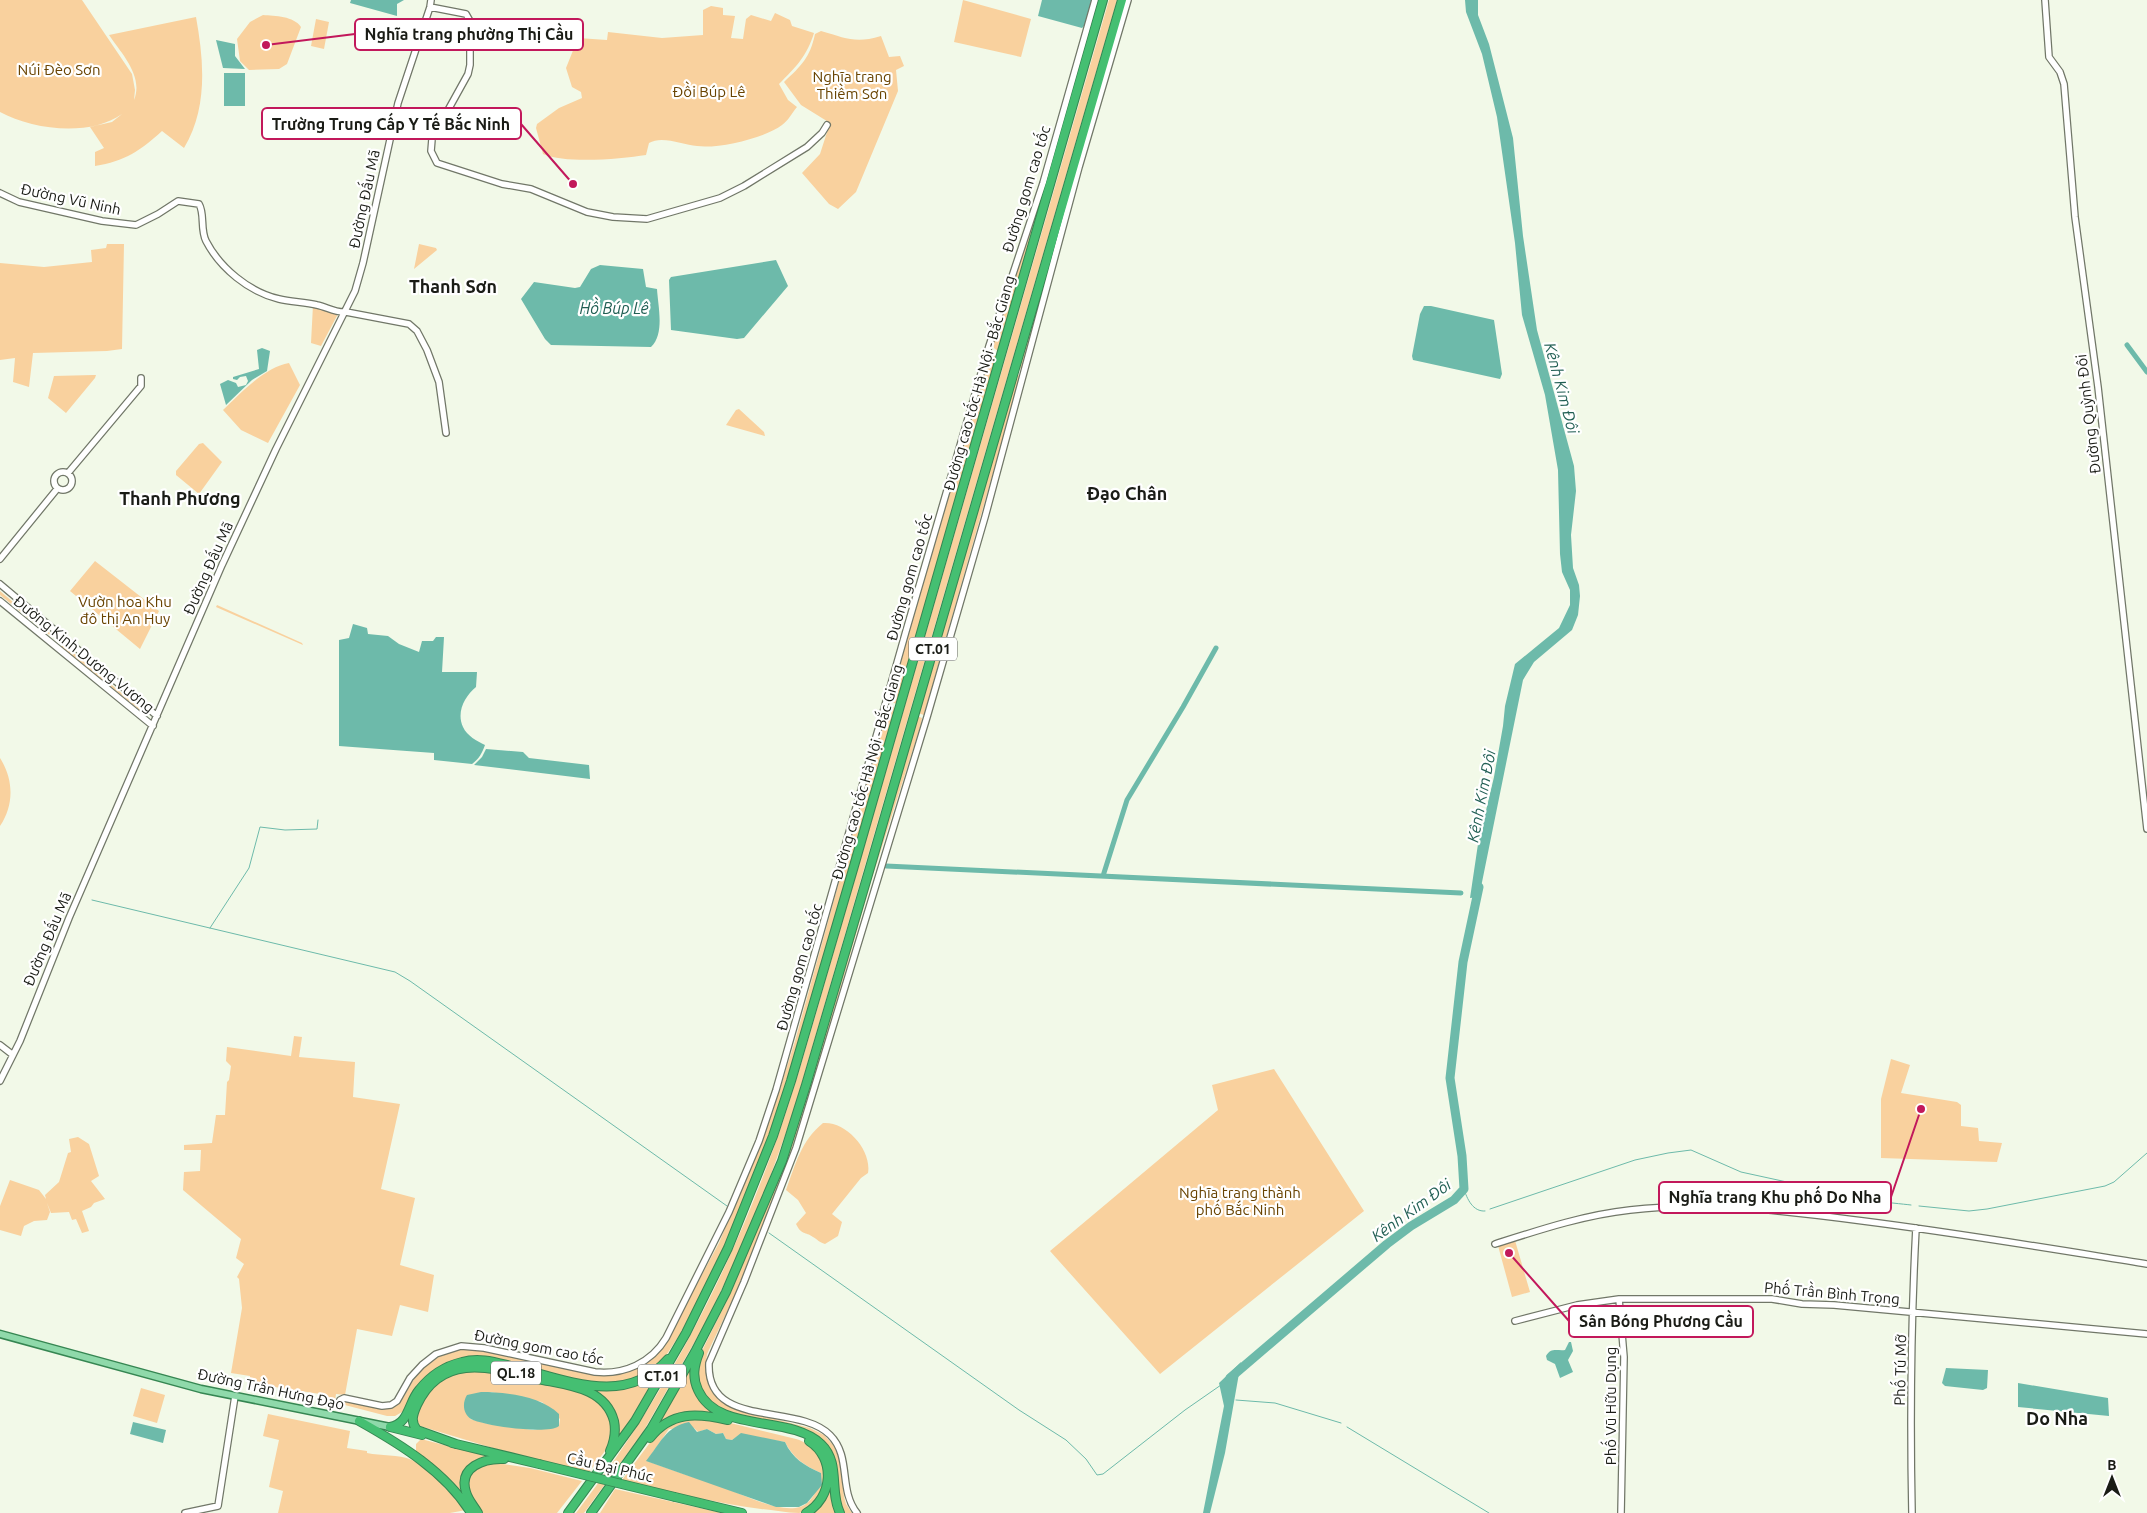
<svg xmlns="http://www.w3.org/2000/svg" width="2147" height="1513" font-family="Ubuntu,sans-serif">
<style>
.green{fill:#f9d19e;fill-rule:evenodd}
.water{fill:#6dbaaa}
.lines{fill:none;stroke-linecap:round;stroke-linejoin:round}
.stream{stroke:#6dbaaa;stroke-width:1}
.canal{stroke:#6dbaaa;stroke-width:5}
.river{stroke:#6dbaaa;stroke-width:9}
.secondary-casing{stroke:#717768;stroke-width:8}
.primary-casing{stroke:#368652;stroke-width:9}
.highway-casing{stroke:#368652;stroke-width:10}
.secondary{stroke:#fff;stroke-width:5.5}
.primary{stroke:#8fd9aa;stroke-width:6}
.highway{stroke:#45bf72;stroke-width:8}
.highway-bridge-casing{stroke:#368652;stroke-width:10;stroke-linecap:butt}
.highway-bridge{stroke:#45bf72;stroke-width:8}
.labels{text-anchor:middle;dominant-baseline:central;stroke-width:4.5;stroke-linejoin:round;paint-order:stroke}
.shield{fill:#fff;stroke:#5f605c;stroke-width:1}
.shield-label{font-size:14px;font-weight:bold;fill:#1a1c16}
.park-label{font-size:15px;fill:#694301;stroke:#fff}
.street-label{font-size:15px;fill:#1a1c16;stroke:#fff}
.water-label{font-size:16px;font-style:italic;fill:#215f54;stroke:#fff}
.quarter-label{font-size:18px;font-weight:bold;fill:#1a1c16;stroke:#fff}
.leader{fill:none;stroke:#c2185b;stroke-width:2}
.callout-dot{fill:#c2185b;stroke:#fff;stroke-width:2}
.callout{fill:#fff;stroke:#c2185b;stroke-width:2}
.callout-label{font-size:16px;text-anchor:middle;font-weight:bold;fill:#1a1c16}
</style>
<rect width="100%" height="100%" fill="#f2f9e8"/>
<!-- green -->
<path class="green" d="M 0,0 L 82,0 L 132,74 L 135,90 L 134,100 C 144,76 121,53 109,35 L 196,17 C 204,61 208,108 184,148 L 162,131 C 140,151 125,161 95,166 L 95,152 L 104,148 L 90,127 L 112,122 L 122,114 C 90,137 33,130 0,112 Z
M 963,0 L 1031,19 L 1021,57 L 954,42 Z
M 1098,0 L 1100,0 L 999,352 L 994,348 L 993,343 L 1045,184 Z
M 1109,0 L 1117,0 L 793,1113 L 765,1191 L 739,1253 L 706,1322 L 643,1432 L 584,1513 L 576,1513 C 655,1410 718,1295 764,1174 C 792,1102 812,1026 834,951 Z
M 711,6 L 723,8 L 723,15 L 735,16 L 731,38 L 743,39 L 746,19 L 751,15 L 771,21 L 775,13 L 790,20 L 792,26 L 814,33 C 807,56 796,67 779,84 L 788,100 L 797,107 C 792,113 788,121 782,125 C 765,138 718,149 697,146 C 683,145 662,135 649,143 L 646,155 C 621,159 566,164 543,154 L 536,128 L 537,124 L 559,108 L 582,98 L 581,92 L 572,87 L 566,68 L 578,38 L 607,40 L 608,32 L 662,38 L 703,35 L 703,10 Z
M 263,15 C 275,16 294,16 301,27 L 287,64 L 279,69 L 249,70 L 240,61 L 237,39 L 250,22 Z
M 316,19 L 329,22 L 324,49 L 311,46 Z
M 483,30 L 499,33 L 496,50 L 480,47 Z
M 821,31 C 846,38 855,44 881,36 L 889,57 L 900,56 L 904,66 L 896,70 L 898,91 L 856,192 L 838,209 L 829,204 L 802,173 L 820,154 L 830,123 L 801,105 L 784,82 C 801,66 810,58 815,34 Z
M 1090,115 L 1023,368 L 1018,369 Z
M 107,244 L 124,244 L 122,349 L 107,351 L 33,353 L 29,387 L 13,382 L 15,358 L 0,360 L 0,263 L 44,267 L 92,262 L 91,250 L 106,248 Z
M 419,244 L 436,248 L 437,250 L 414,269 Z
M 313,305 L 338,314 L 321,346 L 311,343 Z
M 990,353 L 993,353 L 997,358 L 897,704 L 891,702 L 890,698 Z
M 289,363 L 300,385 L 268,443 L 241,430 L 223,410 C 241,393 265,367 289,363 Z
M 1017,372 L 1020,378 L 924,715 L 918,713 Z
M 93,375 L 96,375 L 95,378 L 66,413 L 48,398 L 54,376 Z
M 739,409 L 764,432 L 765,436 L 726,425 L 736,410 Z
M 203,443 L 222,462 L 199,494 L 176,475 L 176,471 L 199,444 Z
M 95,561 L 159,611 L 140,649 L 70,591 Z
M 0,591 L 51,634 L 52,637 L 0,595 Z
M 217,605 L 302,643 L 303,645 L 216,607 Z
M 63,644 L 145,713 L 146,715 L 61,647 Z
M 889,706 L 894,707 L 895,710 L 795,1059 L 766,1148 L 722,1253 L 680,1334 L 667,1354 L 652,1371 L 630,1381 L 612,1384 L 588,1382 L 484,1358 L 425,1379 L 416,1388 L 404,1411 L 395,1416 L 387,1416 L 341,1404 C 351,1394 378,1413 392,1407 C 402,1404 406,1392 411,1384 C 425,1361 448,1348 474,1348 L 600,1375 C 625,1375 645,1368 662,1349 L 719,1243 L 773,1111 L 795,1041 L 886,712 Z
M 917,716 L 922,718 L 921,724 L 873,875 L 808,1101 L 789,1157 L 742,1280 L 707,1354 C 703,1379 710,1396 732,1408 L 810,1428 L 824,1435 L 834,1446 L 837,1453 L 840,1461 L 844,1497 L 846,1504 L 852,1513 L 843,1513 L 821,1440 L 728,1412 L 712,1404 L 699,1387 L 697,1377 L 699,1357 L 732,1290 L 780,1173 Z
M 0,758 C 14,780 14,805 0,826 Z
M 294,1036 L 302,1037 L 299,1057 L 355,1062 L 353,1097 L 400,1104 L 381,1189 L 415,1198 L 400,1265 L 434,1275 L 428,1312 L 400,1305 L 392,1336 L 357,1329 L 345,1395 L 336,1394 L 335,1401 L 320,1397 L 320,1394 L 250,1383 L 250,1376 L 231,1373 L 242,1308 L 239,1279 L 237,1277 L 244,1264 L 236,1258 L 241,1239 L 183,1190 L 184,1172 L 200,1171 L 201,1150 L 184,1150 L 184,1145 L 212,1143 L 216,1115 L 225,1115 L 227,1082 L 229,1080 L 231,1066 L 226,1061 L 227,1047 L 291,1056 Z
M 1891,1059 L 1910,1065 L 1901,1093 L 1957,1102 L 1961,1105 L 1961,1126 L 1978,1128 L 1979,1141 L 2002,1143 L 1997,1162 L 1881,1158 L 1881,1099 Z
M 1274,1069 L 1364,1211 L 1160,1374 L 1050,1251 L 1218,1110 L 1212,1085 Z
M 823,1123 C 846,1121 872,1150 868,1173 L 861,1178 L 832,1214 L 842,1222 L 838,1236 L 825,1244 C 819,1242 818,1240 813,1237 C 805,1231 802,1236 796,1224 L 806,1213 L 798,1200 L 786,1190 C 796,1163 801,1141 823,1123 Z
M 78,1137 L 89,1144 L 99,1176 L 91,1181 L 105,1199 L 94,1203 L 91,1207 L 82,1211 L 89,1231 L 82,1233 L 76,1219 L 72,1220 L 69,1212 L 51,1213 L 47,1203 L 50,1212 L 47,1220 L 34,1221 L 24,1226 L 21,1236 L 0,1230 L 0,1206 L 10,1180 L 39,1190 L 46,1199 L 45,1195 L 59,1182 L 68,1153 L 71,1152 L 69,1139 Z
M 1514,1237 L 1530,1292 L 1512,1297 L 1497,1242 Z
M 692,1364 L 693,1382 L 722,1416 L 701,1412 L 659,1424 Z
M 664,1367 L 616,1445 L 610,1407 L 567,1382 C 609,1389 628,1397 664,1367 Z
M 473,1368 L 588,1393 L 607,1409 L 613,1431 L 608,1447 L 589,1472 L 496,1449 L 420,1426 C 409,1413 431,1385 443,1378 C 452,1373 464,1371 473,1368 ZM 491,1392 L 542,1402 L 560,1419 L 559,1426 L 533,1430 L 489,1424 L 470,1419 Z
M 141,1388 L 165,1395 L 157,1423 L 133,1416 Z
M 268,1414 L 350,1431 L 347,1448 L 367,1451 L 367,1453 C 381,1456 398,1454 412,1460 C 430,1468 452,1496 466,1510 L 450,1513 L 278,1513 L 283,1491 L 269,1487 L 279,1440 L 263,1436 Z
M 706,1417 L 796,1439 C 825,1447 836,1485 812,1505 C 808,1507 804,1512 799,1513 C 786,1513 773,1510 761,1509 C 714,1503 668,1491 622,1480 L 658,1432 L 673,1421 ZM 694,1428 L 698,1432 L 707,1429 L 716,1434 L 723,1433 L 726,1439 L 732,1440 L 739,1435 L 785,1442 C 793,1458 805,1466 821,1473 C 819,1486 814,1502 800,1507 C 778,1513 744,1495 723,1487 C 698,1479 672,1470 647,1461 L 669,1429 Z
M 421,1439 L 490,1457 L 478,1460 L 469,1467 L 467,1500 L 416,1452 L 416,1444 Z
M 496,1463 L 530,1468 L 582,1481 L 557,1513 L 483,1513 C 470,1494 461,1484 479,1464 Z
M 830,1478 L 838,1513 L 810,1513 Z
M 615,1489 L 722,1513 L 600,1513 Z"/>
<!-- water -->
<path class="water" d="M 351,0 L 404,0 L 397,4 L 397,16 L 350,3 Z
M 1042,0 L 1092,0 L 1085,25 L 1082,28 L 1038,16 Z
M 1478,0 L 1478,15 L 1489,44 L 1513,138 L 1523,236 L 1537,330 L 1574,466 L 1576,491 L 1571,535 L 1573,568 L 1579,585 L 1580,596 L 1578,615 L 1572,630 L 1534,662 L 1523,680 L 1479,897 L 1470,898 L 1478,844 L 1494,777 L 1503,726 L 1505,706 L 1515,664 L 1559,628 L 1570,605 L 1570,590 L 1562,572 L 1560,554 L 1558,470 L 1545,395 L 1522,315 L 1515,243 L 1497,117 L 1482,54 L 1466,12 L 1465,0 Z
M 216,40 L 235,44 L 235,56 L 245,69 L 223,68 Z
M 224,73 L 245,73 L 245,106 L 224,106 Z
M 776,260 L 788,286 L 744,338 L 737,339 L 671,330 L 669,280 L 671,277 Z
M 600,265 L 643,269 L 646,287 L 657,289 C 658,306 665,334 651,347 L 551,345 L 545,339 L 521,299 L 534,282 L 575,288 L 580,287 L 591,269 Z
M 1424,306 L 1431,306 L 1494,320 L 1502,374 L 1500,379 L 1413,360 L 1412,356 L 1420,314 Z
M 262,348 L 270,351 L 267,371 L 252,380 L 226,405 L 220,384 L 228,380 L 236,383 L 238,387 L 246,385 L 248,381 L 246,376 L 240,377 L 237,380 L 233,379 L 233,377 L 259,369 L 257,350 Z
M 353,624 L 367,628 L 368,634 L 388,636 L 399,644 L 419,652 L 422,641 L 433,641 L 436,637 L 444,637 L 442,672 L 477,672 L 476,687 C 465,696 456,712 463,727 C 467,736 477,741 485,745 C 482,753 479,759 472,764 L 434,760 L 434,753 L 339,746 L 339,640 L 349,638 Z
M 486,749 L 523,752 L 529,758 L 589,765 L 590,779 L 474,765 L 482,757 Z
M 1569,1342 L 1571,1342 L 1573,1351 L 1568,1360 L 1573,1372 L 1560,1378 L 1555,1364 L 1547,1360 L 1546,1356 C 1551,1347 1557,1351 1565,1350 Z
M 1241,1362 L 1225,1453 L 1210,1513 L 1203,1513 L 1224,1406 L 1219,1383 Z
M 1946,1368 L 1988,1370 L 1987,1388 L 1983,1390 L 1945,1386 L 1942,1383 Z
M 2018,1383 L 2108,1398 L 2109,1416 L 2018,1407 Z
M 481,1392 C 506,1392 541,1396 559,1414 L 559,1426 C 548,1435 484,1426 471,1419 C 463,1414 462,1403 467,1395 Z
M 133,1422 L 166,1430 L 163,1443 L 130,1434 Z
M 689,1422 L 697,1432 L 707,1429 L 716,1434 L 723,1433 L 726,1439 L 732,1440 L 741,1433 L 785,1442 C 792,1458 805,1466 821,1473 L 822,1485 L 807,1503 L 799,1507 L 776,1507 L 646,1461 C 660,1444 666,1426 689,1422 Z"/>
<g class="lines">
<!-- stream -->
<path class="stream" d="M 92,900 L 395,972 L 410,981 L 727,1206
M 210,928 L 249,868 L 260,827 L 285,830 L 317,829 L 318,820
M 1464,1189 C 1467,1199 1473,1212 1485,1211
M 1919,1206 L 1969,1211 L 1987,1209 L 2105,1186 L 2114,1182 L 2147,1153
M 1490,1209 L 1635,1160 L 1668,1153 L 1691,1150 L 1741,1172 L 1796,1184 L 1830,1186 C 1838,1199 1895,1203 1911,1205
M 769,1233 L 1019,1410 L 1066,1440 L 1086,1459 L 1097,1475 L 1103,1474 L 1185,1410 L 1221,1385
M 1236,1400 L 1275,1403 L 1341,1423
M 1347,1427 L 1489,1513"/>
<!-- canal -->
<path class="canal" d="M 2127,345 L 2147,372
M 886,866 L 1461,893
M 1103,876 L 1127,800 L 1183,707 L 1216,648"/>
<!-- river -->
<path class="river" d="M 1230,1378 L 1387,1244 L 1411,1226 L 1454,1200 L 1464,1189 L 1462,1156 L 1450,1078 L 1463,962 L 1479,887"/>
<!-- secondary casing -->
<g class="secondary-casing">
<path id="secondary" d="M 2045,0 L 2049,57 L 2060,72 L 2064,84 L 2075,217 L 2098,387 L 2147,829
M 430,7 L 466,14 L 470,21 L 470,65 L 468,74 L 432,139 L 431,151 L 437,163 L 502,184 L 531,189 L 587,212 L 613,217 L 647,219 L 720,198 L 744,186 L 807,147 L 822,133 L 827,125
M 0,193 L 19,202 L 102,221 L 136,225 L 158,214 L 178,201 L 199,204 C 205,214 200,229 206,241 C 220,268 249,292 279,299 C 291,302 304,302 317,305 C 327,307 335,313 346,312 L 409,324 L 417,331 L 427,350 L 439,382 L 446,433
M54 481a9 9 0 1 1 18 0a9 9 0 1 1-18 0Z
M 68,473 L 141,386 L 141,378
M 0,559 L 57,489
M 0,584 L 157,716
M 0,601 L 153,726
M 0,1045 L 13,1055
M 0,1081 L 20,1041 L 69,918 L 222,565 L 276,449 L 355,291 L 363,263 L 398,103 L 430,7 L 431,0
M 1495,1244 C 1539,1230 1584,1215 1630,1210 C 1707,1201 1788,1211 1863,1221 C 1958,1233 2053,1249 2147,1264
M 1619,1299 L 1624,1357 L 1621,1513
M 1515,1321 L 1577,1305 L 1619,1299 L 1772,1299 L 1802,1304 L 1834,1305 L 2147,1334
M 338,1405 L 340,1400 L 344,1398 L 382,1406 L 391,1405 L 397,1401 L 410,1378 L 422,1365 L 436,1354 L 461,1346 L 484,1348 L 595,1372 C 624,1375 651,1363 666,1338 L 729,1212 L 759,1141 L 776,1090 L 906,631 L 989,346 L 1043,183 L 1095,0
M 185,1513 L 218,1506 L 235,1396
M 857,1513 C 838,1489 852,1457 830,1435 C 797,1402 706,1430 709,1363 L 744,1282 L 796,1148 L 927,717 L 985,517 L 1079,167 L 1128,0
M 1912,1513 C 1910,1418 1911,1323 1916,1228"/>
</g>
<!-- primary casing -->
<g class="primary-casing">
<path id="primary" d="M 0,1334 L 201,1389 L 390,1427"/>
</g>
<!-- highway casing -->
<g class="highway-casing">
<path id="highway" d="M 699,1353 C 694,1366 692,1377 698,1390 C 718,1434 790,1414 821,1444 C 841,1463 829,1491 840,1513
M 359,1421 C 400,1444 446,1472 471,1513
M 390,1427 C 409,1424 408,1403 419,1390 C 430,1376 445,1366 462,1362 C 479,1357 495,1362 511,1366 C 565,1379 625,1408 668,1359
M 390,1427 L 422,1435
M 650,1438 C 671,1411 697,1413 728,1420
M 452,1443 L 539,1464
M 456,1444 L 417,1430 C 410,1422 413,1414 417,1405 C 442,1351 493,1368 538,1379 C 566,1385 605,1387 614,1421 C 616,1431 614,1442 610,1451
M 675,1497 L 742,1513
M 478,1513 C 474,1506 468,1500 466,1492 C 458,1467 484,1458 504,1459
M 568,1513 L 635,1421 L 686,1333 L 728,1248 L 773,1136 L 791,1081 L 854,866 L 1103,0
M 591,1513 L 651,1429 L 695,1352 L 726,1292 L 782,1161 L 806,1085 L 869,871 L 1122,0
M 806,1513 C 833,1498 836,1458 809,1441"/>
</g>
<!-- secondary -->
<use href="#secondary" class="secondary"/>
<!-- primary -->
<use href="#primary" class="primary"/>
<!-- highway -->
<use href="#highway" class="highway"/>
<!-- highway-bridge casing -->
<g class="highway-bridge-casing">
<path id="highway-bridge" d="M 539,1464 L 675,1497"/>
</g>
<!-- highway-bridge -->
<use href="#highway-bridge" class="highway-bridge"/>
</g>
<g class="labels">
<!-- shield labels -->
<g class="shield">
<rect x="909" y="637.5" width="48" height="23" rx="4"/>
<rect x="491" y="1361.5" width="50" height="23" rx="4"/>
<rect x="638" y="1364.5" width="48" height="23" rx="4"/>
</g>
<g class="shield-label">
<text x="933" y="649">CT.01</text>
<text x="516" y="1373">QL.18</text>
<text x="662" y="1376">CT.01</text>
</g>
<!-- park labels -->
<g class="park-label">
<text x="59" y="69">Núi Đèo Sơn</text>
<text x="852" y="76">Nghĩa trang<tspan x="852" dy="17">Thiềm Sơn</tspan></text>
<text x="709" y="91">Đồi Búp Lê</text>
<text x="125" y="601">Vườn hoa Khu<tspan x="125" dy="17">đô thị An Huy</tspan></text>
<text x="1240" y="1192">Nghĩa trang thành<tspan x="1240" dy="17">phố Bắc Ninh</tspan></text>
</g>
<!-- street labels -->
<g class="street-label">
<text transform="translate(1026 189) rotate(-73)">Đường gom cao tốc</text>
<text transform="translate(71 199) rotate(12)">Đường Vũ Ninh</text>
<text transform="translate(364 199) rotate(-78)">Đường Đấu Mã</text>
<text transform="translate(979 383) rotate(-74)">Đường cao tốc Hà Nội - Bắc Giang</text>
<text transform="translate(2088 414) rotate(-97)">Đường Quỳnh Đôi</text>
<text transform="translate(208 568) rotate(-66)">Đường Đấu Mã</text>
<text transform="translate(909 577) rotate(-74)">Đường gom cao tốc</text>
<text transform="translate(84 654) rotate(39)">Đường Kinh Dương Vương</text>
<text transform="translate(867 772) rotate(-74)">Đường cao tốc Hà Nội - Bắc Giang</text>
<text transform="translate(47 939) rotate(-67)">Đường Đấu Mã</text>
<text transform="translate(799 967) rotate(-74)">Đường gom cao tốc</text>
<text transform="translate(1832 1293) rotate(5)">Phố Trần Bình Trọng</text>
<text transform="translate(539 1347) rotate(11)">Đường gom cao tốc</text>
<text transform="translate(1900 1370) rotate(-89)">Phố Tú Mỡ</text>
<text transform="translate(271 1389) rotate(12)">Đường Trần Hưng Đạo</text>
<text transform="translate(1610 1406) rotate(-90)">Phố Vũ Hữu Dụng</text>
<text transform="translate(610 1467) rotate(13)">Cầu Đại Phúc</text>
</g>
<!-- water labels -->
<g class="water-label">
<text x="614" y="308">Hồ Búp Lê</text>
<text transform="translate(1562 388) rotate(75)">Kênh Kim Đôi</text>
<text transform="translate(1481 796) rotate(-79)">Kênh Kim Đôi</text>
<text transform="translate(1411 1210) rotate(-36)">Kênh Kim Đôi</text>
</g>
<!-- quarter labels -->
<g class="quarter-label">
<text x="453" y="286">Thanh Sơn</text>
<text x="1127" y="493">Đạo Chân</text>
<text x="180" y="498">Thanh Phương</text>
<text x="2057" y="1418">Do Nha</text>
</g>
</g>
<!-- callouts -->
<path class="leader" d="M266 45L355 34M573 184L521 124M1921 1109L1891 1197M1509 1253L1569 1321"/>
<g class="callout-dot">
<circle cx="266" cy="45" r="5"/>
<circle cx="573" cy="184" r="5"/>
<circle cx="1921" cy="1109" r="5"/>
<circle cx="1509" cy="1253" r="5"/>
</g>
<g class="callout">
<rect x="355" y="19" width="228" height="31" rx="5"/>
<rect x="262" y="108" width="259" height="31" rx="5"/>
<rect x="1659" y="1182" width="232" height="31" rx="5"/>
<rect x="1569" y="1306" width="184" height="31" rx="5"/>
</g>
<g class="callout-label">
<text x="469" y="40">Nghĩa trang phường Thị Cầu</text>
<text x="391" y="130">Trường Trung Cấp Y Tế Bắc Ninh</text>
<text x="1775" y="1203">Nghĩa trang Khu phố Do Nha</text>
<text x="1661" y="1327">Sân Bóng Phương Cầu</text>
</g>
<!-- north arrow -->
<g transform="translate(2112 1478)" stroke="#ffffff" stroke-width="4" paint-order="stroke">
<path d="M0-4L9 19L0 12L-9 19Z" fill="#1a1c16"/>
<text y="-8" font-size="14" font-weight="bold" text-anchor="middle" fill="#1a1c16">B</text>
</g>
</svg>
